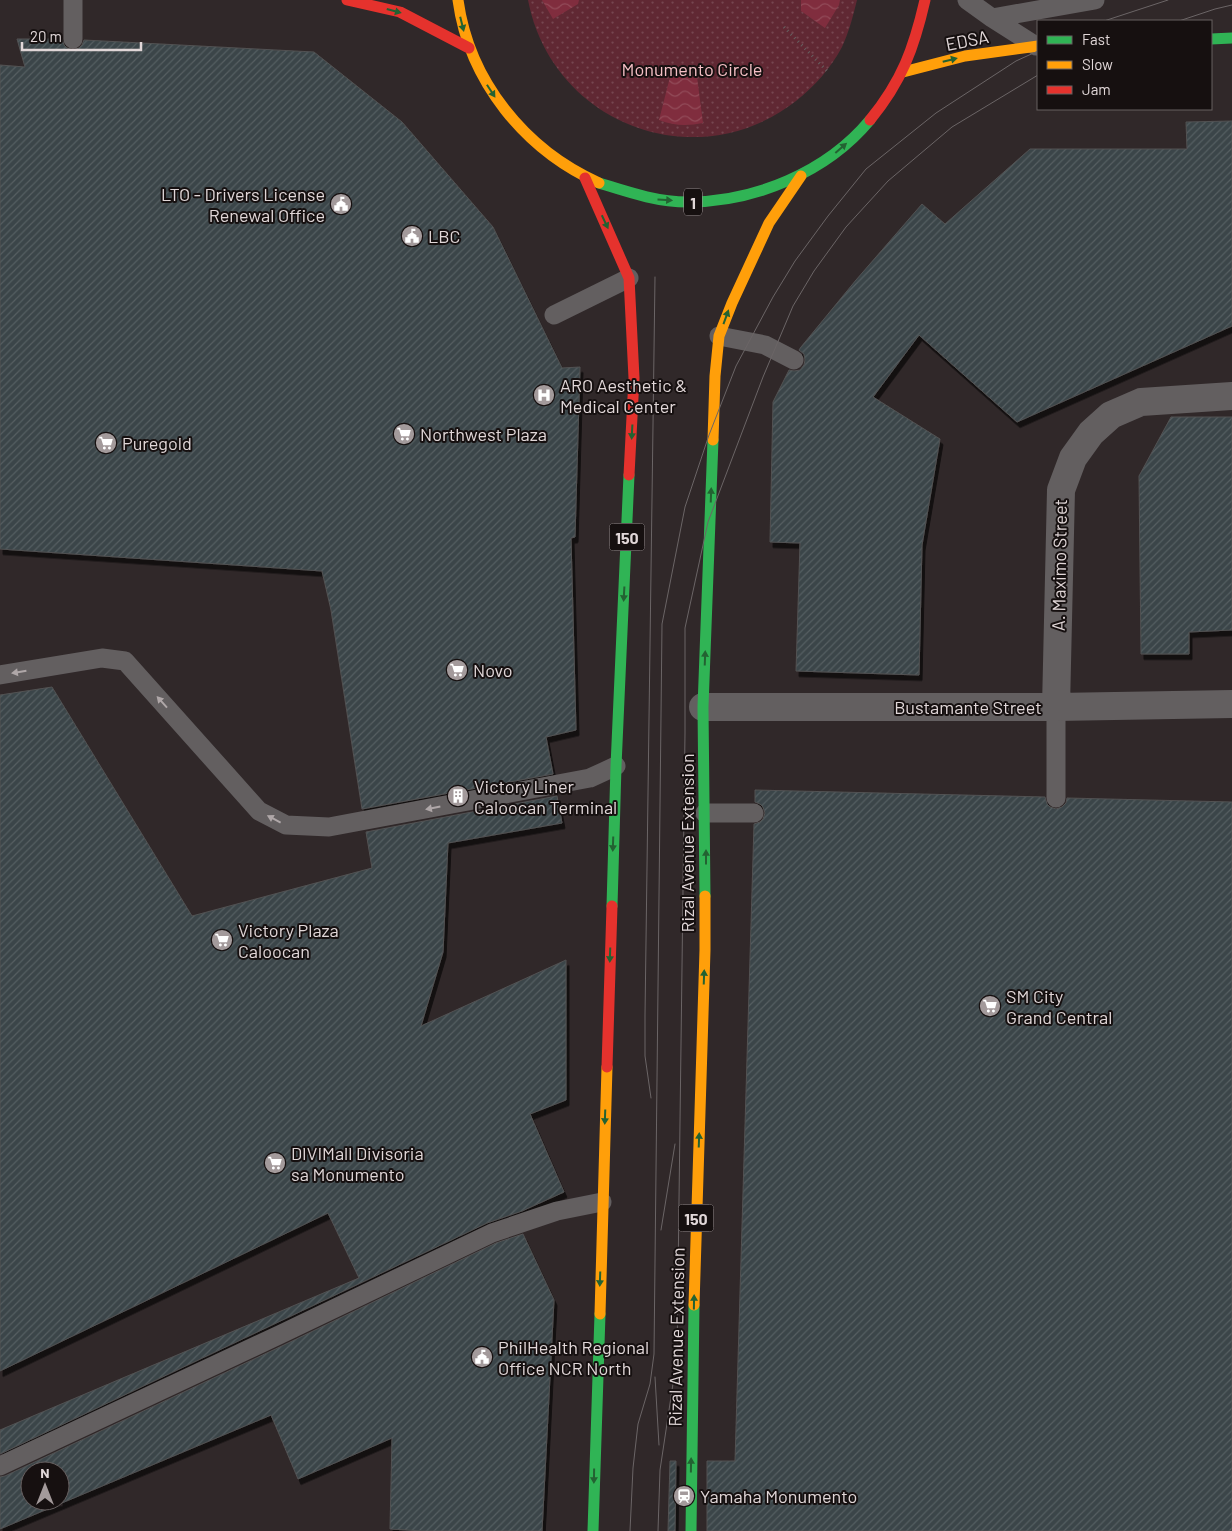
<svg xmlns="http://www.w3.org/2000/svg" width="1232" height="1531" font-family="Barlow,sans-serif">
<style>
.park{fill:url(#park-dots)}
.water{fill:url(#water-waves)}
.building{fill:url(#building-hatch);stroke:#525253;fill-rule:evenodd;filter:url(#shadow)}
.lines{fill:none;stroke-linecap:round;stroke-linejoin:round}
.path{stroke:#666061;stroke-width:3;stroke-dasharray:1 4;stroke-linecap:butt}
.lane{stroke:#635f60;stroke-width:19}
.street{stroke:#635f60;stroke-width:28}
.fast{stroke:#30b455;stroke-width:11}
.slow{stroke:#ff9f0a;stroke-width:11}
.jam{stroke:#e5322d;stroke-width:11}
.tram{stroke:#6b6566;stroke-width:1}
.oneway{fill:#236232}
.oneway2{fill:#afa7a8}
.labels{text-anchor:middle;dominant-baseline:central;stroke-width:4;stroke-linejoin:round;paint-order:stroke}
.shield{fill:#161010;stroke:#a49b9c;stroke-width:1}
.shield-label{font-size:16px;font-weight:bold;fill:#e1d7d8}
.street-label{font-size:18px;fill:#e1d7d8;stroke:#161010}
.park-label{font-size:18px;fill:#f6c0c6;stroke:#161010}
.poi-label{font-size:18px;fill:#e1d7d8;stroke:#161010;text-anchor:start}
</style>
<defs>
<pattern id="park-dots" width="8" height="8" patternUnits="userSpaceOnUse" patternTransform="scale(1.25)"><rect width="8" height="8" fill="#602833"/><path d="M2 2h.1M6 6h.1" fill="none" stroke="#764650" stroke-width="1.8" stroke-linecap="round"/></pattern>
<pattern id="water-waves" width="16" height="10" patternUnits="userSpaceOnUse" patternTransform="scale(1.25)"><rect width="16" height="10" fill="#802d3e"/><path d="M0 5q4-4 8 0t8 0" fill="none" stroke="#924b59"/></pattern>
<pattern id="building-hatch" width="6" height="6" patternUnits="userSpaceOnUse" patternTransform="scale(1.25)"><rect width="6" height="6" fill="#3a4548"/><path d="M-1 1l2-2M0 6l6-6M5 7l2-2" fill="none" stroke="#565f62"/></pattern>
<filter id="shadow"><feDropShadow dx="3" dy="5.5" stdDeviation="0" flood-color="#0009"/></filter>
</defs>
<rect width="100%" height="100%" fill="#302829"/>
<!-- park -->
<path class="park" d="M 528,0 L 857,0 C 853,16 849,32 842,47 C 831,68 814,87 796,101 C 696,179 552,124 528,0 Z"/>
<!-- water -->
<path class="water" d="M 542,0 L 579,0 L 578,4 L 553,19 Z
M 801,0 L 840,0 L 839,5 L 825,28 L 801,11 Z
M 670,77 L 697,77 L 703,123 C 688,126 674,126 659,120 Z"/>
<!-- building -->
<path class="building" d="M 17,39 L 62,39 L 64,45 L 67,48 L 73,50 L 79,48 L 82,45 L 84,40 L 314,52 L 402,122 L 493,227 L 562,368 L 580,367 L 575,537 L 571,538 L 576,730 L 546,737 L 553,774 L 362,809 L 331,610 L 322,571 L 0,549 L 0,65 L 25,67 Z
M 1232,121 L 1232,326 L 1017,422 L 919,335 L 873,397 L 940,439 L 922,545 L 919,675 L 796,671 L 800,543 L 770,542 L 773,402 L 789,370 L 794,371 L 800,370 L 804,365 L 805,360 L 804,354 L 799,350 L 801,347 L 856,280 L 922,204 L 945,224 L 1030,149 L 1187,149 L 1186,122 Z
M 1171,417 L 1232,417 L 1232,630 L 1189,632 L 1189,654 L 1141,654 L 1139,476 Z
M 52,687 L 192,916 L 372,868 L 366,832 L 557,796 L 562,823 L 448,843 L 443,952 L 421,1026 L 566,960 L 566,1100 L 530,1114 L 564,1192 L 522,1211 L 487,1223 L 0,1454 L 0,1430 L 359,1278 L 328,1213 L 0,1371 L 0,695 Z
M 755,790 L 1045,797 L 1047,804 L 1050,807 L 1056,809 L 1062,807 L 1066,803 L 1067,798 L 1232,802 L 1232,1531 L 707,1531 L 707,1461 L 735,1461 L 754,824 L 760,822 L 763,819 L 765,813 L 763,807 L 760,804 L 755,802 Z
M 523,1234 L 554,1300 L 542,1531 L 423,1531 L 390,1529 L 392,1438 L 298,1479 L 271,1415 L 0,1529 L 0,1477 L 5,1476 L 284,1345 L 496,1243 ZM 30,1471 L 60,1471 L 60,1501 L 30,1501 Z
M 670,1461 L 676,1461 L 675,1531 L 668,1531 Z"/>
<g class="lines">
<!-- path -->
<path class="path" d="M 784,27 L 827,71"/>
<!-- lane -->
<path class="lane" d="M 73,0 L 73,39
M 967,0 L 992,18 L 1036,46
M 992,18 L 1095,0
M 554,315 L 629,278
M 719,336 L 765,345 L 794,360
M 0,675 L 102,658 L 125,661 L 259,811 L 286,825 L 329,827 L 590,778 L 616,766
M 1056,707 L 1056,798
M 705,813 L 754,813
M 0,1466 L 279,1335 L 492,1233 L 557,1211 L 602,1202"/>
<!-- street -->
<path class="street" d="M 703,707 L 1056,707 L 1232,704
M 1056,707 L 1061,490 L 1073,458 L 1091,433 L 1111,415 L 1141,402 L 1232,396"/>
<!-- fast -->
<path class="fast" d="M 1211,39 L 1232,38
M 599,183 C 628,192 657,202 688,202 C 755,202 827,172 870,120
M 705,896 L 703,707 L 713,440
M 612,906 L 616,766 L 629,475
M 593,1531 L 600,1314
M 691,1531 L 694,1305"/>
<!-- slow -->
<path class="slow" d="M 458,0 C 469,81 525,150 599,183
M 903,72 L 965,56 L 1038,46
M 713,440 L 715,376 L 719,336 L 732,303 L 769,223 L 801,176
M 694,1305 L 705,950 L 705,896
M 600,1314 L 607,1067"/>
<!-- jam -->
<path class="jam" d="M 347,0 L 400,12 L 469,48
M 870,120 C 902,81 914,48 925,0
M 585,178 L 629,278 L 634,378 L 629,475
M 607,1067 L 612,906"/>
<!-- tram -->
<path class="tram" d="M 1104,21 L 1168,0
M 1179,21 L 1215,9 L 1232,5
M 651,1098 L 645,1056 L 645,1015 L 655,277
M 661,1230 L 675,1144
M 655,1377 L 659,1445
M 630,1531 L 633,1468 L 638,1424 L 650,1384 L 654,1354 L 662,624 L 685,507 L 709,435 L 736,366 L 773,297 L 795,261 L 828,216 L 866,169 L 936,113 L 1016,61 L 1038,51
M 658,1531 L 660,1470 L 677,1357 L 685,733 L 685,628 L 708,522 L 763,377 L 793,306 L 814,271 L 846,227 L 888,181 L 952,127 L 1038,75"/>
</g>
<!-- one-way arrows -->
<defs><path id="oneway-solid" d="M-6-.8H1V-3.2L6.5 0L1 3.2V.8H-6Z" transform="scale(1.25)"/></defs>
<g class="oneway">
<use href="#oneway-solid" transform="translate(394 11) rotate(15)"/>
<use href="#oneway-solid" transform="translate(462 24) rotate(76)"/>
<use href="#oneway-solid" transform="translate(950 60) rotate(-14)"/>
<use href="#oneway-solid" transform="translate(491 91) rotate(57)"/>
<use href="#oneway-solid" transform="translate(841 148) rotate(-41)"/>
<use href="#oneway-solid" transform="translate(665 200) rotate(4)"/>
<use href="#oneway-solid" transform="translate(605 222) rotate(65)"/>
<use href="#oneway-solid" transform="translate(726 317) rotate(-70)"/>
<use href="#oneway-solid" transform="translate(632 432) rotate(93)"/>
<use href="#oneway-solid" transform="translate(711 495) rotate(-88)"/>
<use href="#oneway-solid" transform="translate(624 594) rotate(93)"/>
<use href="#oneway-solid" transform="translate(705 658) rotate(-88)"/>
<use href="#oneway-solid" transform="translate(613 844) rotate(92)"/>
<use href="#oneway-solid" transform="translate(706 857) rotate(-90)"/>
<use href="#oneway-solid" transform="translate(610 955) rotate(92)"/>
<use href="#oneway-solid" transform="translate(704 977) rotate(-88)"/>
<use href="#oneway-solid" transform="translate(605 1117) rotate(92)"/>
<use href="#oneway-solid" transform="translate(699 1140) rotate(-88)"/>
<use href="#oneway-solid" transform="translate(600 1279) rotate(92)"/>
<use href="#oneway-solid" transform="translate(694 1302) rotate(-89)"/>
<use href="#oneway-solid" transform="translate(691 1465) rotate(-89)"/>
<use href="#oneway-solid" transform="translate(594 1476) rotate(91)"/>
</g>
<g class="oneway2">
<use href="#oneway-solid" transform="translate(19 672) rotate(171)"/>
<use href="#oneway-solid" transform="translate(162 702) rotate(-132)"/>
<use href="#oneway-solid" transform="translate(433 808) rotate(169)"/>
<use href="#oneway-solid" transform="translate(274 819) rotate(-152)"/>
</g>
<!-- icons -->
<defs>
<g id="civic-disc" transform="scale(1.125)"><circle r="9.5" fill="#a39a9b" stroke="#161010"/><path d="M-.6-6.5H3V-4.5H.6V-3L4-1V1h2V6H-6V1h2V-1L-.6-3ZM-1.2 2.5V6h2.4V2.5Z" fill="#fff"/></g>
<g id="hospital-disc" transform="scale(1.125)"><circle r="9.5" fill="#a39a9b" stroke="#161010"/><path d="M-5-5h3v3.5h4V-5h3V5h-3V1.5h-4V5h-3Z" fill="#fff"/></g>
<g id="supermarket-disc" transform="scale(1.125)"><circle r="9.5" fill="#a39a9b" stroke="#161010"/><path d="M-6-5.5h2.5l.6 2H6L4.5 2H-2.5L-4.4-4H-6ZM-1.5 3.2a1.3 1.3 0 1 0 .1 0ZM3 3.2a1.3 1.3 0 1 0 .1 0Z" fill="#fff"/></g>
<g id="building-disc" transform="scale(1.125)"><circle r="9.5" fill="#a39a9b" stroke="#161010"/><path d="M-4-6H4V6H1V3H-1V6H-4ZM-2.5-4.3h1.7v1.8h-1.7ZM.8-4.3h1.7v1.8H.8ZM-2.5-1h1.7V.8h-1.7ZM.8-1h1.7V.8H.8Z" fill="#fff"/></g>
<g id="station-disc" transform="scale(1.125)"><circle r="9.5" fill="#a39a9b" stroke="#161010"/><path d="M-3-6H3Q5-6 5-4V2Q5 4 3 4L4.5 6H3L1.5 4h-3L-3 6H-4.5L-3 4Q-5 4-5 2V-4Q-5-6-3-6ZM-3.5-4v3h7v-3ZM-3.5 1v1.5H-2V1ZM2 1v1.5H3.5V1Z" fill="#fff"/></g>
</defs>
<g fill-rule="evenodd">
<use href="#civic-disc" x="341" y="204"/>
<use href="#civic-disc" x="412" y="236"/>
<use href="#hospital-disc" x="544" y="395"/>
<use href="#supermarket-disc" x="404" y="434"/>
<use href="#supermarket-disc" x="106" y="443"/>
<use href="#supermarket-disc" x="457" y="670"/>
<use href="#building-disc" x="458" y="796"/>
<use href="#supermarket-disc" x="222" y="940"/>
<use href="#supermarket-disc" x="990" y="1006"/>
<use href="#supermarket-disc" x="275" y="1163"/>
<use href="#civic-disc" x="482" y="1357"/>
<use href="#station-disc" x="684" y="1496"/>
</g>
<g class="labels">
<!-- shield labels -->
<g class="shield">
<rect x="684" y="188.5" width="18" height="27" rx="4"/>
<rect x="609.5" y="523.5" width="35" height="27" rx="4"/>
<rect x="678.5" y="1204.5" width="35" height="27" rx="4"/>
</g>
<g class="shield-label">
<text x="693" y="202">1</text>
<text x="627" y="537">150</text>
<text x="696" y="1218">150</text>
</g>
<!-- street labels -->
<g class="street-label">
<text transform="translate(967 40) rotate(-11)">EDSA</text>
<text transform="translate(1059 565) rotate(-89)">A. Maximo Street</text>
<text x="968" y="707">Bustamante Street</text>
<text transform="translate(687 843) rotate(-90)">Rizal Avenue Extension</text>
<text transform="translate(676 1337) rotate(-89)">Rizal Avenue Extension</text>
</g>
<!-- park labels -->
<g class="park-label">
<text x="692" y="69">Monumento Circle</text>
</g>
<!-- poi labels -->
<g class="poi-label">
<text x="325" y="194" text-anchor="end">LTO - Drivers License<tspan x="325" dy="21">Renewal Office</tspan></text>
<text x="428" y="236">LBC</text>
<text x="560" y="385">ARO Aesthetic &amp;<tspan x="560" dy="21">Medical Center</tspan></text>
<text x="420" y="434">Northwest Plaza</text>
<text x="122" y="443">Puregold</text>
<text x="473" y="670">Novo</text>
<text x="474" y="786">Victory Liner<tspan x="474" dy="21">Caloocan Terminal</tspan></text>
<text x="238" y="930">Victory Plaza<tspan x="238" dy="21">Caloocan</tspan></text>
<text x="1006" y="996">SM City<tspan x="1006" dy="21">Grand Central</tspan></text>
<text x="291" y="1153">DIVIMall Divisoria<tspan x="291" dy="21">sa Monumento</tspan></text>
<text x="498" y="1347">PhilHealth Regional<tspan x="498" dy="21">Office NCR North</tspan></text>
<text x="700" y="1496">Yamaha Monumento</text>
</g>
</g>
<!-- legend -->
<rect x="1037" y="20" width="175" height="90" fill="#161010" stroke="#676060"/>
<rect x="1047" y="36" width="25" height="8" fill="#30b455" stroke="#676060"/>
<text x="1082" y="45" font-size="15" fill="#e1d7d8">Fast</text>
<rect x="1047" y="61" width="25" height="8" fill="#ff9f0a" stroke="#676060"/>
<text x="1082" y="70" font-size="15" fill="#e1d7d8">Slow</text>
<rect x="1047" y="86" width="25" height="8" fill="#e5322d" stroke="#676060"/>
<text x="1082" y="95" font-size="15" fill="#e1d7d8">Jam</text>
<!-- north arrow -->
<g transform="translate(45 1486)"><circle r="24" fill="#161010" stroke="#676060"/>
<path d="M0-4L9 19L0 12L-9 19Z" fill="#a39a9b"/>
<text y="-8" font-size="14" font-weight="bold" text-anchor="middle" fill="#e1d7d8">N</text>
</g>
<!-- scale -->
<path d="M22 42v8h119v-8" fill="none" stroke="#e1d7d8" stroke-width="2.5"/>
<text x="30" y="42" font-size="15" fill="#e1d7d8" stroke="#161010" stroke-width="4" paint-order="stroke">20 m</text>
</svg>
